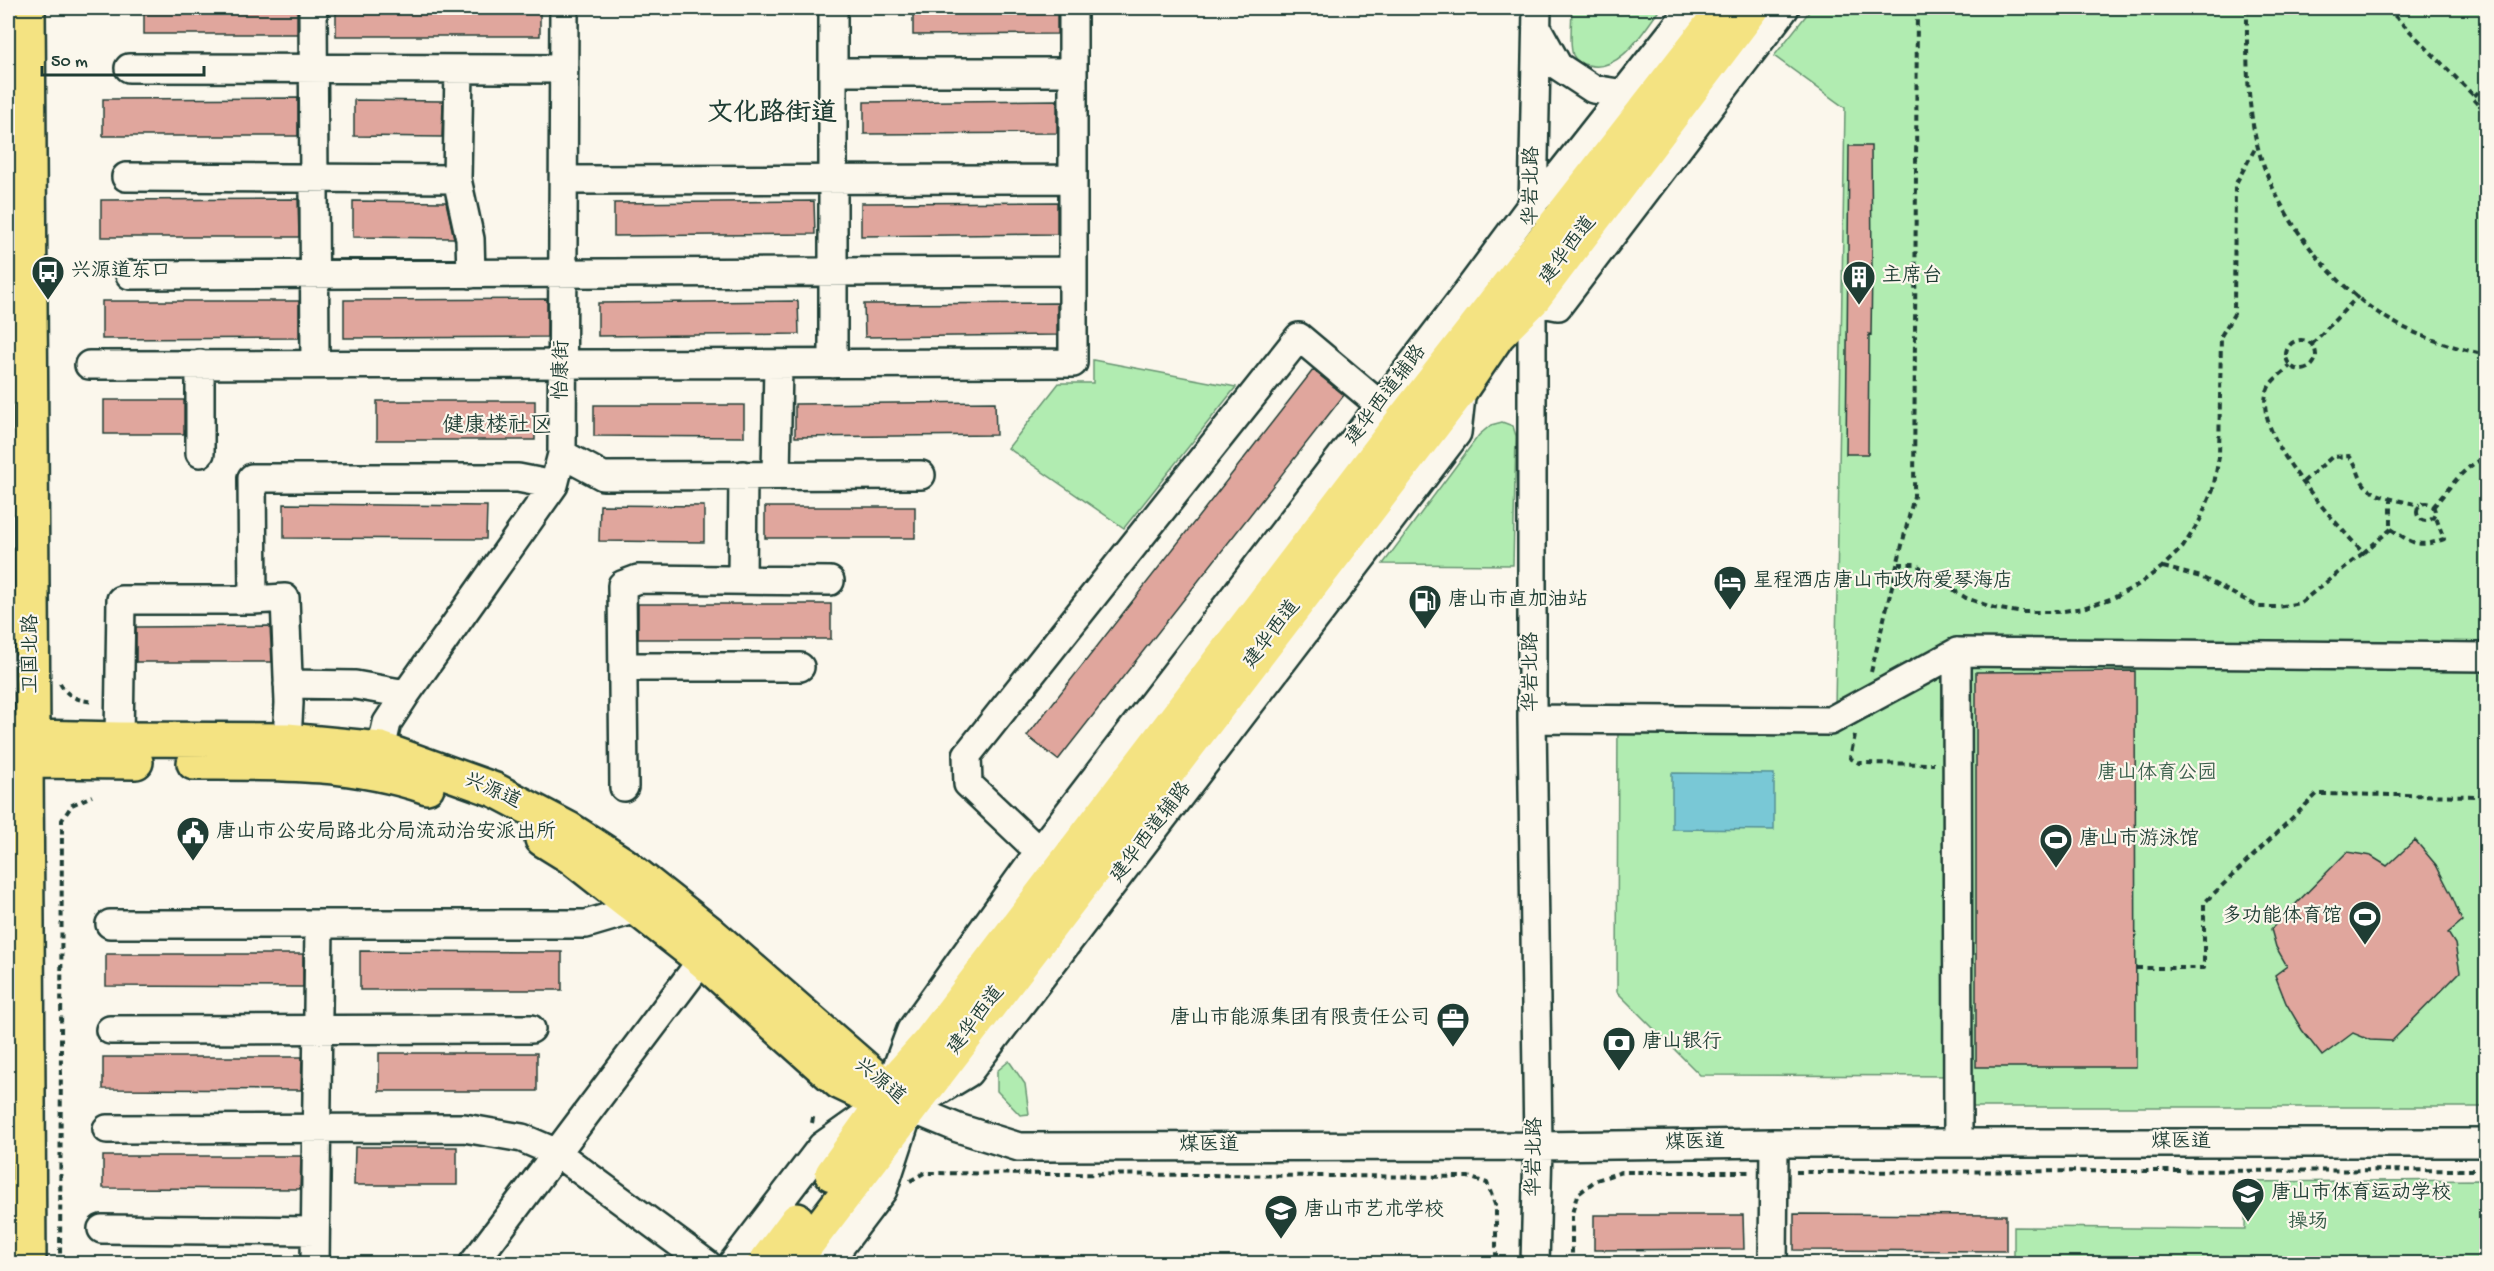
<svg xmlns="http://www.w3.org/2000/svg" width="2494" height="1271" font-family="'Gochi Hand','LXGW WenKai TC',sans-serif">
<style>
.green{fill:#b1ecb1;stroke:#689472;stroke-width:1.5}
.water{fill:#79c8d6;stroke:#559095;stroke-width:1.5}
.building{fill:#e0a69d;stroke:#1f3d34;stroke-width:1.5}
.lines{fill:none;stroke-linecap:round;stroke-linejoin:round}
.minor-casing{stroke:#1f3d34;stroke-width:32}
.major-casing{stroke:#1f3d34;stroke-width:38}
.path{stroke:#1f3d34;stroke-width:4;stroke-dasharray:6 4.5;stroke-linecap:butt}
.minor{stroke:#fbf7ec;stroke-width:27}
.major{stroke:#f4e382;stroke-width:33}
.labels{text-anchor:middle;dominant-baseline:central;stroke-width:4.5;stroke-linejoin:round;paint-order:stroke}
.street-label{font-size:20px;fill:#1f3d34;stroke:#fbf7ec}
.poi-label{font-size:20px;fill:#1f3d34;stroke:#fbf7ec;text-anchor:start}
.park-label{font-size:20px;fill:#3c604d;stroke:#fbf7ec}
.quarter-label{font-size:22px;fill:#1f3d34;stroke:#fbf7ec}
.district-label{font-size:26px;font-weight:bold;fill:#1f3d34;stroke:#fbf7ec}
</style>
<rect width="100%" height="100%" fill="#fbf7ec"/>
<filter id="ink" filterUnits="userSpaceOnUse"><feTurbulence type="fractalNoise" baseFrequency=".0167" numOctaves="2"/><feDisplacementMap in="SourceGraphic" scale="12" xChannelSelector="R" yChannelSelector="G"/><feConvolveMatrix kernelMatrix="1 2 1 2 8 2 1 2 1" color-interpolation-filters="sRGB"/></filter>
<g filter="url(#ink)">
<!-- green -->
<path class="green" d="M 1572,8 L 1661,8 C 1644,29 1621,74 1588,65 C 1581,64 1576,61 1573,55 C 1569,46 1572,19 1572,8 Z
M 1812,8 L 2486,8 L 2486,1107 L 1965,1107 L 1965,1076 L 1700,1075 L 1617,992 L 1618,707 L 1835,709 L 1845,108 L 1774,56 Z
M 1093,360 L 1236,387 L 1124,528 L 1008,448 L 1059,383 L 1093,383 Z
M 1502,422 L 1513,426 L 1516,436 L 1513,565 L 1383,564 L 1479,435 L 1491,425 Z
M 1009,1061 L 1025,1084 L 1029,1114 L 1020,1115 L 997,1091 L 997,1071 Z
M 2486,1180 L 2486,1263 L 2014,1263 L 2014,1227 L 2245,1229 L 2246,1182 Z"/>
<!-- water -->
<path class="water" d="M 1672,773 L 1774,774 L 1774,830 L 1672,829 Z"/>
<!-- building -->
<path class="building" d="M 144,8 L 297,8 L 297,34 L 144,34 Z
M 336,8 L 540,8 L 540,36 L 336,36 Z
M 913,8 L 1057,8 L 1057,34 L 913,35 Z
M 298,98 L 298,136 L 103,136 L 103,99 Z
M 354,100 L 443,101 L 442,137 L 354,136 Z
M 1057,100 L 1057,133 L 864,134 L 864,102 Z
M 1849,146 L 1871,146 L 1872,266 L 1871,335 L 1869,334 L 1868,454 L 1846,454 Z
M 298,199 L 299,237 L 101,237 L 101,200 Z
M 353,201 L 446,202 L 454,238 L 353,237 Z
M 814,201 L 815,234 L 614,236 L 614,203 Z
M 1057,202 L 1057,234 L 861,236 L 861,203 Z
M 547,299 L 547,337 L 344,338 L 344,300 Z
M 102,301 L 299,301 L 299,338 L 102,339 Z
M 798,301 L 799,334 L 598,336 L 598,303 Z
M 1057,303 L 1057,335 L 865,337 L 864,304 Z
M 1313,370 L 1344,395 L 1058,760 L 1027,736 Z
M 104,400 L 184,400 L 184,434 L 104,434 Z
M 377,401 L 535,401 L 535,440 L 377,440 Z
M 995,402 L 996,435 L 795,437 L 795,404 Z
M 594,405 L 744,405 L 744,437 L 594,436 Z
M 284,504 L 487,506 L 486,539 L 284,538 Z
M 600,505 L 704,506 L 704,542 L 599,541 Z
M 765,507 L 915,507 L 915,538 L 765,538 Z
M 638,604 L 831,604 L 831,639 L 638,639 Z
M 270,626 L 272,662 L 136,662 L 136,627 Z
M 2135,671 L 2136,1067 L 1976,1067 L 1976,672 Z
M 2415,840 L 2436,865 L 2451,894 L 2462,921 L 2448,933 L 2455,944 L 2460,972 L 2392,1041 L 2370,1040 L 2353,1033 L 2322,1056 L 2302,1030 L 2286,1003 L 2275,975 L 2287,966 L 2276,947 L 2271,929 L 2347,852 L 2371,856 L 2387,866 Z
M 360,951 L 562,952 L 562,990 L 360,990 Z
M 106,954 L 303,954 L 303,987 L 106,986 Z
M 379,1053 L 537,1053 L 537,1091 L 379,1091 Z
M 103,1057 L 302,1057 L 301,1090 L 103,1089 Z
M 355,1147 L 457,1147 L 457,1185 L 354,1185 Z
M 103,1156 L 301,1156 L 300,1189 L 103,1188 Z
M 1794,1214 L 2006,1215 L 2006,1251 L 1794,1250 Z
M 1594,1215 L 1743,1215 L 1744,1249 L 1594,1250 Z"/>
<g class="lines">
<!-- minor casing -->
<g class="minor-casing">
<path id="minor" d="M 313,8 L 315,364
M 1537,28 L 1558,66 L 1593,89 L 1624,94 L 1640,94
M 129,68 L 564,69
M 459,69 L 457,179 L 470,239 L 471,274
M 833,72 L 1073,72
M 126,177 L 457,179
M 564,180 L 1073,179
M 1533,209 L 1537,8
M 130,275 L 1073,271
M 1532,290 L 1532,719 L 1538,1146 L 1535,1264
M 1532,301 L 1558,306 L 1785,8
M 200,364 L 200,453
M 833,364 L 833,8
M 89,365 L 1073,363 L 1073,8
M 562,454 L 603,476 L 921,475
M 776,475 L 778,364
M 742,579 L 743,475
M 253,600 L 285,598 L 289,703 L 287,740
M 623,667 L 800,667
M 288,684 L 355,685 L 406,694
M 1532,719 L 1830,721 L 1957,652
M 119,739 L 121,600 L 253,600 L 252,478 L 518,478 L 554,485
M 381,749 L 387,723 L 406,694 L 554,485 L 562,454 L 564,8
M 624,787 L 622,585 L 638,579 L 830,581
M 1055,860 L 1028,841 L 968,784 L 967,755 L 1299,337 L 1393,416
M 110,924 L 586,924 L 637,909
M 110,1030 L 531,1029
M 894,1075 L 911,1030 L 1040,850 L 1458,304 L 1533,203 L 1560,174 L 1691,8
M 910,1108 L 958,1128 L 1019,1147 L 1538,1146 L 1774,1143 L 2486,1143
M 107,1129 L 464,1128 L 522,1138 L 557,1153 L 707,1264
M 1958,1143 L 1957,652 L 2486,657
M 102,1229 L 315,1231
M 315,1264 L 319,925
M 473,1264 L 702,960
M 732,1264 L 822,1146 L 870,1112
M 827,1264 L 883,1190 L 910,1108 L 968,1073 L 1457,433 L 1462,388
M 1773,1264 L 1774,1143"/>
</g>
<!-- major casing -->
<g class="major-casing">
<path id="major" d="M 28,8 L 33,737 L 26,761 L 29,1264
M 8,732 L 33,737 L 119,739 L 287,740 L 381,749 L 495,790 L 569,829 L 623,864 L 710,933 L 905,1103
M 8,753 L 26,761 L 136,762
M 194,763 C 273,763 352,761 427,787
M 542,839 L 571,857 L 702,960 L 839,1082 L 883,1103 L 894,1105
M 832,1174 L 883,1103 L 889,1087 L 928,1043 L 1401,422 L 1724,8
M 764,1264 L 797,1220
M 792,1264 L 1462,388 L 1498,335 L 1532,301 L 1753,8"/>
</g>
<!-- path -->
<path class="path" d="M 2247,8 C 2247,53 2246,99 2257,144 C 2273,210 2330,285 2388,319 C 2418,337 2453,347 2486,355
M 2387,8 L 2474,96
M 2486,85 L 2472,98 L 2486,113
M2286 355a15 15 0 1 1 30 0a15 15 0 1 1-30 0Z
M 2312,344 L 2358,296
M 2303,482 L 2332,457 L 2349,456 C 2357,464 2357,472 2362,481 C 2371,498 2403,501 2420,505
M2417 512a9 9 0 1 1 18 0a9 9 0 1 1-18 0Z
M 2433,507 C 2446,493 2468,460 2486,459
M 2391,529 C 2413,544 2418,548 2444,539 L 2435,515
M 2363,553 L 2391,529 L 2391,498
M 1898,564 L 1915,564 L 1966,598 L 1994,608 L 2018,612 L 2057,612 L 2083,608 L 2113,598 L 2138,585 L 2162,567 L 2183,547 L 2200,520 L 2213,489 L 2219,457 L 2221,336 L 2234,314 L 2235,185 L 2257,145
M 2163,567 L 2201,577 L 2259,607 L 2278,607 L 2300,603 L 2363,553 C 2335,521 2248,432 2268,389 C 2271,380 2284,372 2290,366
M 1871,672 L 1914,496 L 1917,8
M 60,683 C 68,698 78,700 94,702
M 1855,735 L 1850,758 L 1859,763 L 1934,764
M 2136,968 L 2204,968 L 2204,903 L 2317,794 L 2481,796 L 2486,801
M 812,1123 L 814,1113
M 1796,1172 L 2486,1170
M 910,1181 L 924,1173 L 1468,1177 L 1487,1183 L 1496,1207 L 1496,1264
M 60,1264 L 62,820 L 72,805 L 92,796
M 1572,1264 L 1572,1214 L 1577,1195 L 1596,1180 L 1622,1172 L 1750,1172"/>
<!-- minor -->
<use href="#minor" class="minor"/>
<!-- major -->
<use href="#major" class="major"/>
</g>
</g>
<!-- icons -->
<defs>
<g id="bus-pin" transform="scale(1.725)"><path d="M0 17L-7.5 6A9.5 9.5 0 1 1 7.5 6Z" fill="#1f3d34" stroke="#fbf7ec"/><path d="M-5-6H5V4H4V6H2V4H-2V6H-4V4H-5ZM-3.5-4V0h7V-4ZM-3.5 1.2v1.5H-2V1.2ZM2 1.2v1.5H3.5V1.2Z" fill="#fff"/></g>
<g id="building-pin" transform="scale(1.725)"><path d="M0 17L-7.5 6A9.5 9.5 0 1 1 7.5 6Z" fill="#1f3d34" stroke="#fbf7ec"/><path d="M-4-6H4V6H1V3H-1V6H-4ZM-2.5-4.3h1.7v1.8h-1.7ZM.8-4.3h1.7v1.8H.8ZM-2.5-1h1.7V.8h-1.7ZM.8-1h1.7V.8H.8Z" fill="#fff"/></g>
<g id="hotel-pin" transform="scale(1.725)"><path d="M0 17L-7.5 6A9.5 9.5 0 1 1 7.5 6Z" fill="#1f3d34" stroke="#fbf7ec"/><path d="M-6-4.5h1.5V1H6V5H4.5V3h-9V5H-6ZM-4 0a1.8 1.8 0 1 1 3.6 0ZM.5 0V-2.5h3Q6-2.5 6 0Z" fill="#fff"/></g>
<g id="fuel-pin" transform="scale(1.725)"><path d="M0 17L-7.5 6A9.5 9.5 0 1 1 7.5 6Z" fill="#1f3d34" stroke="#fbf7ec"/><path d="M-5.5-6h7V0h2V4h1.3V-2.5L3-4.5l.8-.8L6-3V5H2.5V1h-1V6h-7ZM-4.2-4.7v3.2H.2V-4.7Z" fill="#fff"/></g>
<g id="civic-pin" transform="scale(1.725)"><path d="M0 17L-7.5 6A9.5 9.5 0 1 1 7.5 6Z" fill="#1f3d34" stroke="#fbf7ec"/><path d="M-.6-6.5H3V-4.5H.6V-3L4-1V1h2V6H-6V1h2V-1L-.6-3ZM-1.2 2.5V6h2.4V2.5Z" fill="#fff"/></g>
<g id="stadium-pin" transform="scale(1.725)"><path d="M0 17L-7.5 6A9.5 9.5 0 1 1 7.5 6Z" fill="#1f3d34" stroke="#fbf7ec"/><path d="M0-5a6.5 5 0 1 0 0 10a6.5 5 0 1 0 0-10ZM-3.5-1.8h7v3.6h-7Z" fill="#fff"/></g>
<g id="office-pin" transform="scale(1.725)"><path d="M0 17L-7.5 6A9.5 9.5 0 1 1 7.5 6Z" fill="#1f3d34" stroke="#fbf7ec"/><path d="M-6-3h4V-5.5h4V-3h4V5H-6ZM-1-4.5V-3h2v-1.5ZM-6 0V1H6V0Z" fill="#fff"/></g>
<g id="bank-pin" transform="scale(1.725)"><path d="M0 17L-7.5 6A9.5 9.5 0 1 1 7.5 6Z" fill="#1f3d34" stroke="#fbf7ec"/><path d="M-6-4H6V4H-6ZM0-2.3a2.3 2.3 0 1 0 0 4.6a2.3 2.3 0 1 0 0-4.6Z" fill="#fff"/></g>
<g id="university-pin" transform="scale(1.725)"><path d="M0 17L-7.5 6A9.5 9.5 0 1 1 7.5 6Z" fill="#1f3d34" stroke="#fbf7ec"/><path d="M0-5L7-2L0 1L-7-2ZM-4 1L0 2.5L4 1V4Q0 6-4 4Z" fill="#fff"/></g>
</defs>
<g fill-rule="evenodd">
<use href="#bus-pin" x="48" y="272"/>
<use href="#building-pin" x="1859" y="277"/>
<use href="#hotel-pin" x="1730" y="582"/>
<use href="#fuel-pin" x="1425" y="601"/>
<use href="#civic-pin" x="193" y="833"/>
<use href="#stadium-pin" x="2056" y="840"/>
<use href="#stadium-pin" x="2365" y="917"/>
<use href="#office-pin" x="1453" y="1019"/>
<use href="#bank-pin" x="1619" y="1043"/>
<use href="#university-pin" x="2248" y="1194"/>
<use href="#university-pin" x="1281" y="1211"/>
</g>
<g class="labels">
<!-- street labels -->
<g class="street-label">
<text transform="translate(1533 186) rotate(-89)">华岩北路</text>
<text transform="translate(1569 251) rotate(-53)">建华西道</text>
<text transform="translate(563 370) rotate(-89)">怡康街</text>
<text transform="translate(1387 396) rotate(-53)">建华西道辅路</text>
<text transform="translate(1273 635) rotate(-53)">建华西道</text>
<text transform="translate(32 654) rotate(-90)">卫国北路</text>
<text transform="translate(1532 672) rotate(-90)">华岩北路</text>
<text transform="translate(492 792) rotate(24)">兴源道</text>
<text transform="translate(1152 833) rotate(-53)">建华西道辅路</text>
<text transform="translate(977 1021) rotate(-53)">建华西道</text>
<text transform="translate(879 1082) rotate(40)">兴源道</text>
<text x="2181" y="1143">煤医道</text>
<text transform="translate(1695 1144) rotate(-1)">煤医道</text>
<text x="1209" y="1146">煤医道</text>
<text transform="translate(1536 1157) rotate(-89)">华岩北路</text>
</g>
<!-- poi labels -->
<g class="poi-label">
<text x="71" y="272">兴源道东口</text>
<text x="1882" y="277">主席台</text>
<text x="1753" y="582">星程酒店唐山市政府爱琴海店</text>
<text x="1448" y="601">唐山市直加油站</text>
<text x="216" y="833">唐山市公安局路北分局流动治安派出所</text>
<text x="2079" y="840">唐山市游泳馆</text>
<text x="2342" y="917" text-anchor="end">多功能体育馆</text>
<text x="1430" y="1019" text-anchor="end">唐山市能源集团有限责任公司</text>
<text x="1642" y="1043">唐山银行</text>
<text x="2271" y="1194">唐山市体育运动学校</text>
<text x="1304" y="1211">唐山市艺术学校</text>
</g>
<!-- park labels -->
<g class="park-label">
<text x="2157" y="774">唐山体育公园</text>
<text x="2308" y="1223">操场</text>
</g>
<!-- quarter labels -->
<g class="quarter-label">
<text x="497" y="427">健康楼社区</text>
</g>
<!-- district labels -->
<g class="district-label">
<text x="772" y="115">文化路街道</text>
</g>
</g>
<!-- margin -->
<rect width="2494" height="1271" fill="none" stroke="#fbf7ec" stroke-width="30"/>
<rect x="15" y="15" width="2464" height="1241" fill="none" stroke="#1f3d34" stroke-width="2" filter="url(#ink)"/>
<!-- scale -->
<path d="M42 66v9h162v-9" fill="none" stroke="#1f3d34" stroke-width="3"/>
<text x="51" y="66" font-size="18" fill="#1f3d34" stroke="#fbf7ec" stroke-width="4.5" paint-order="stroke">50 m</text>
</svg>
